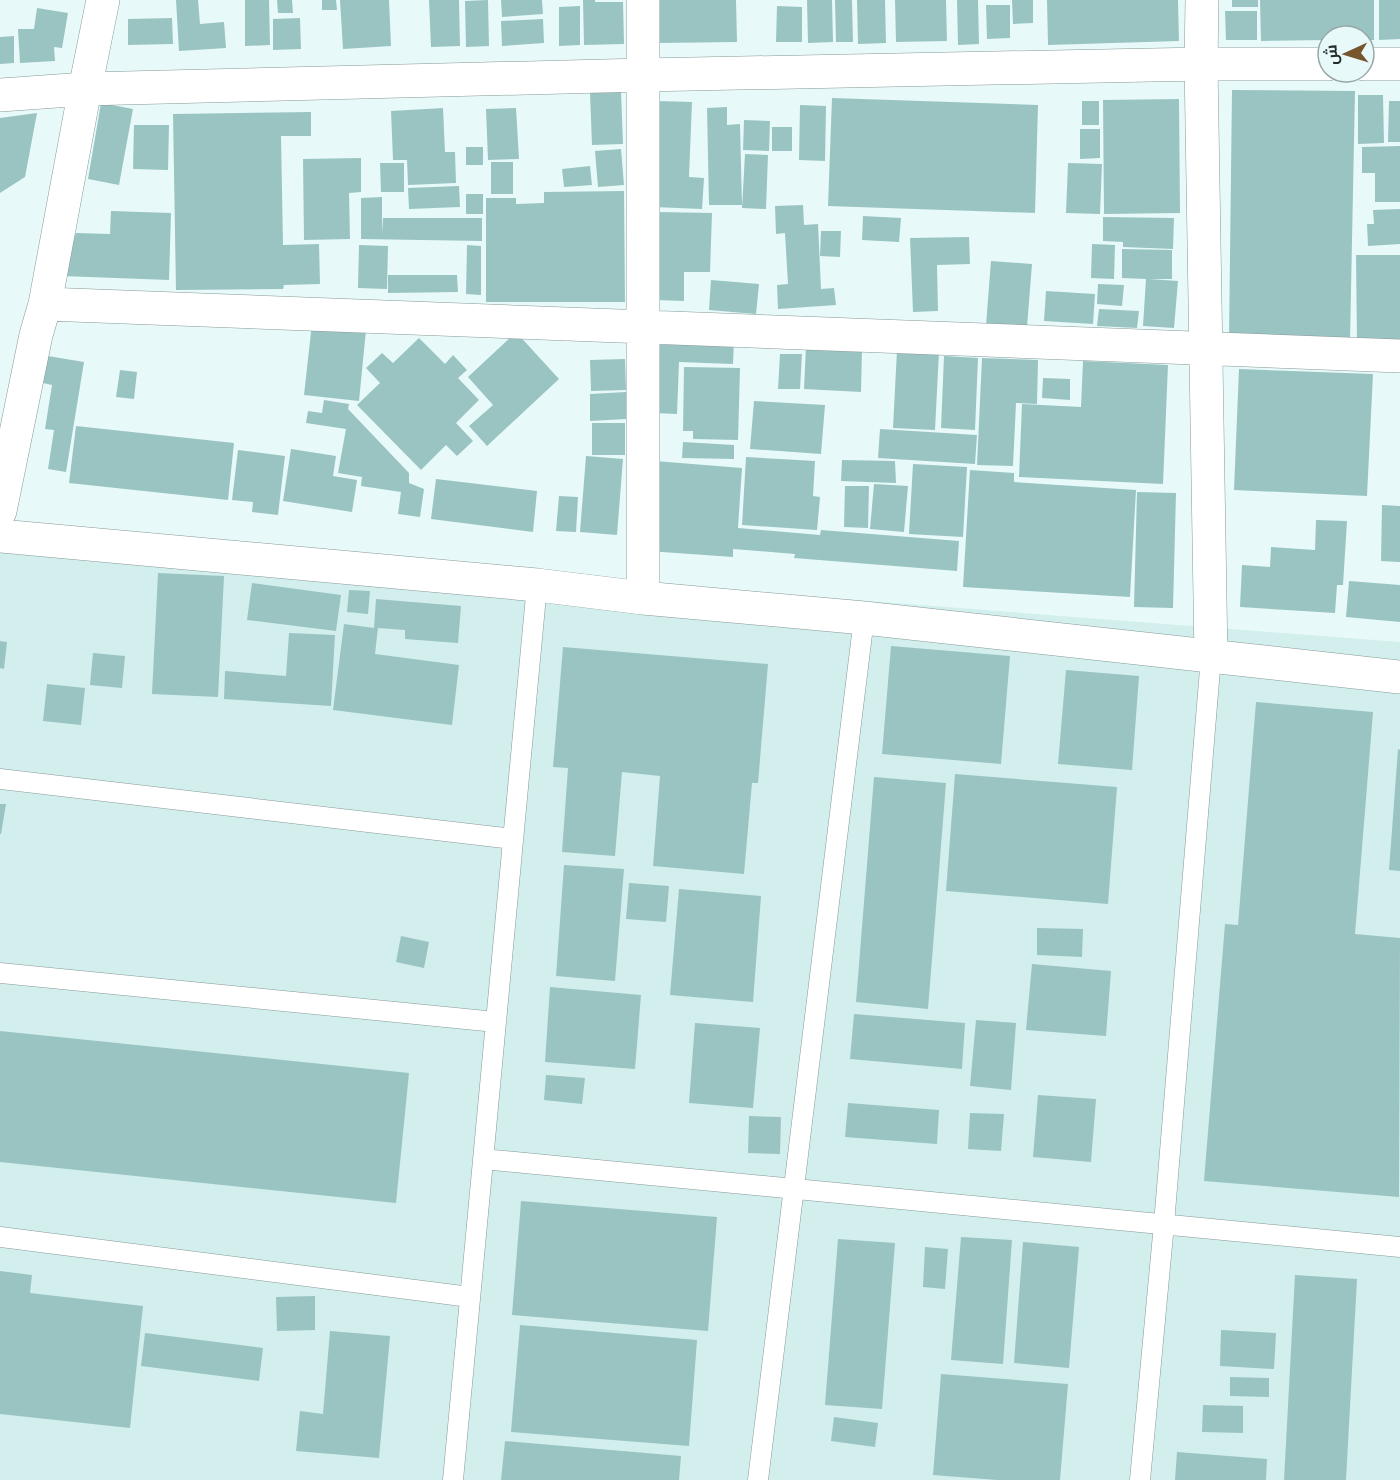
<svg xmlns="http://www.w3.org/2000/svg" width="1400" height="1480" font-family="'IBM Plex Sans',Cairo,sans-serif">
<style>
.built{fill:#d2efed}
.building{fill:#9ac4c2}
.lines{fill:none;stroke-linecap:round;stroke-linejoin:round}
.lane-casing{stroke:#879998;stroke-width:21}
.street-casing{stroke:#879998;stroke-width:34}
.lane{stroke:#fff;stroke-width:20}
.street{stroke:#fff;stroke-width:33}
</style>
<rect width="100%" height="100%" fill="#e7faf9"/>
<!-- built -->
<path class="built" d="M 0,534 L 1400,642 L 1400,1480 L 0,1480 Z"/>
<!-- building -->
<path class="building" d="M 176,0 L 198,0 L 200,24 L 224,22 L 226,48 L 179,51 Z
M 245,0 L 269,0 L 270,45 L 245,46 Z
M 277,0 L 292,0 L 293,13 L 278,13 Z
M 322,0 L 336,0 L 337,10 L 322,10 Z
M 340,0 L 389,0 L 391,46 L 343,49 Z
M 429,0 L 459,0 L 460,46 L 431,47 Z
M 488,0 L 489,46 L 466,47 L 465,1 Z
M 501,0 L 542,0 L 543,14 L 502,17 Z
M 583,0 L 595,0 L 595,2 L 623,2 L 624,44 L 584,45 Z
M 657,0 L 736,0 L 737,42 L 658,43 Z
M 807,0 L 832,0 L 833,42 L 808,43 Z
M 835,0 L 852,0 L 853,42 L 836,42 Z
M 857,0 L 885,0 L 886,43 L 858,44 Z
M 895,0 L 946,0 L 947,41 L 896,42 Z
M 957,0 L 978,0 L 979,44 L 958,45 Z
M 1012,0 L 1033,0 L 1033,23 L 1013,24 Z
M 1047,0 L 1178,0 L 1179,41 L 1048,45 Z
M 1232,0 L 1258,0 L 1258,7 L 1232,7 Z
M 1260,0 L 1374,0 L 1374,40 L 1364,40 L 1364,36 L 1328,36 L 1328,40 L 1261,41 Z
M 1379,0 L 1400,0 L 1400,39 L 1379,40 Z
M 986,5 L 1010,5 L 1010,38 L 987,39 Z
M 580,6 L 580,45 L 559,46 L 559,7 Z
M 777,6 L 802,7 L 802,42 L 776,42 Z
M 37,8 L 68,13 L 62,48 L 54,47 L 55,61 L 20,63 L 18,29 L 34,29 Z
M 1225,11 L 1257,11 L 1257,40 L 1226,40 Z
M 172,18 L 173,44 L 128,45 L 128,19 Z
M 300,18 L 301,49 L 273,50 L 273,19 Z
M 543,19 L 544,43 L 502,46 L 501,21 Z
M 14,36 L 14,63 L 0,64 L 0,37 Z
M 1232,90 L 1355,91 L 1350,341 L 1229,340 Z
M 621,92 L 623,144 L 592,145 L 590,93 Z
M 1358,95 L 1383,95 L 1384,143 L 1358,144 Z
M 832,98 L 1038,105 L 1035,213 L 828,206 Z
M 1179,99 L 1180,213 L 1104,214 L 1103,100 Z
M 657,101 L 692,102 L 689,177 L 704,178 L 702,209 L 653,207 Z
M 1082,101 L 1099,101 L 1099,125 L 1082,125 Z
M 1389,101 L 1400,101 L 1400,142 L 1388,142 Z
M 101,103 L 133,109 L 119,185 L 88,179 Z
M 800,105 L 826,106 L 825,161 L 799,160 Z
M 727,107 L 727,125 L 740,124 L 742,205 L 709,205 L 707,108 Z
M 443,108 L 445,152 L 455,152 L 456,183 L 408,185 L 407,160 L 393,160 L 391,111 Z
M 516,108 L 519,159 L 488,160 L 486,109 Z
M 311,112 L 311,136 L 281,136 L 283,245 L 319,244 L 320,284 L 284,285 L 283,289 L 176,290 L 173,114 Z
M 37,113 L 25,177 L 0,193 L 0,118 Z
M 744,120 L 770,121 L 769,151 L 743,150 Z
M 134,125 L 169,125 L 168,170 L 133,169 Z
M 772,127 L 792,127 L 792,151 L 772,151 Z
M 1080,129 L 1100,129 L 1100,158 L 1080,159 Z
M 1400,146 L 1400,202 L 1375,202 L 1375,173 L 1362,173 L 1362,147 Z
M 466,147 L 483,147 L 483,165 L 466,165 Z
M 621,149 L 624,185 L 598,187 L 595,151 Z
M 745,154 L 768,155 L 766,209 L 742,208 Z
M 361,158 L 361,192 L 349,193 L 350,239 L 304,240 L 303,159 Z
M 491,162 L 513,162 L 513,194 L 491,194 Z
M 380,163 L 404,163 L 404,192 L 381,192 Z
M 1068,163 L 1102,164 L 1100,214 L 1066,213 Z
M 590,166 L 592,185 L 564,187 L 562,169 Z
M 459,186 L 460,207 L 409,209 L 408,188 Z
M 624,191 L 625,302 L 486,302 L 486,198 L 516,198 L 516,204 L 544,203 L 544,192 Z
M 466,194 L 483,194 L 483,214 L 466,214 Z
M 382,197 L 382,233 L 383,218 L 482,218 L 482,241 L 361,239 L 361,198 Z
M 803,205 L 804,225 L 818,224 L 821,289 L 834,288 L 836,305 L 778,309 L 777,285 L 788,284 L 785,233 L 776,234 L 775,206 Z
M 1400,209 L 1400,244 L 1368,246 L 1367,224 L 1374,224 L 1373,210 Z
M 111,211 L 171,213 L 169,280 L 62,276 L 76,233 L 110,234 Z
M 656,212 L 712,213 L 710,272 L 684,272 L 684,301 L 655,300 Z
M 863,216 L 901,218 L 899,242 L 862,240 Z
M 1103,217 L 1174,218 L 1173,249 L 1123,247 L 1123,242 L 1103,241 Z
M 821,231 L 841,231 L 840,257 L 820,256 Z
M 969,237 L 970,264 L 937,265 L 938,311 L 913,312 L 910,238 Z
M 1092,244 L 1115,245 L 1114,279 L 1091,278 Z
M 359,245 L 388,246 L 387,289 L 358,288 Z
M 467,245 L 481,246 L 481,295 L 466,294 Z
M 1122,249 L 1172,250 L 1172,279 L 1149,279 L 1178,281 L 1174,328 L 1143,326 L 1146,279 L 1122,278 Z
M 1356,255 L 1400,255 L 1400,342 L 1357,343 Z
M 991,261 L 1032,264 L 1027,327 L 986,325 Z
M 388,275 L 457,275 L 458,292 L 388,293 Z
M 711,280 L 759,284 L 756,314 L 709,310 Z
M 1098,284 L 1124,285 L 1122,306 L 1097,304 Z
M 1046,291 L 1095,294 L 1093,324 L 1044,321 Z
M 1099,309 L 1139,311 L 1137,328 L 1097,326 Z
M 312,323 L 366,330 L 359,401 L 304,395 Z
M 516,332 L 559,379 L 487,446 L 469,426 L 493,405 L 468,377 Z
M 656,336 L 734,339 L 733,364 L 679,362 L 677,414 L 653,413 Z
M 419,338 L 445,364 L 453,355 L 467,370 L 458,378 L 479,400 L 456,423 L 473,441 L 457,456 L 446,445 L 421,470 L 357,405 L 380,383 L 366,368 L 382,353 L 393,363 Z
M 806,346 L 862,349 L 861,392 L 804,389 Z
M 897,350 L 939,352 L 935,430 L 893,428 Z
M 780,354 L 802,354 L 800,389 L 778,389 Z
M 48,356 L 84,362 L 66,472 L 48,469 L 54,430 L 45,429 L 52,385 L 43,383 Z
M 944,356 L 978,358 L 975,430 L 941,428 Z
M 982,358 L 1038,360 L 1037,404 L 1016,403 L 1013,466 L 977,465 Z
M 625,359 L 626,390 L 591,391 L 590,360 Z
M 1083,361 L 1168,365 L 1163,484 L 1019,477 L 1022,404 L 1081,407 Z
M 684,367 L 740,368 L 738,440 L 693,439 L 693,431 L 683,431 Z
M 1239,369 L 1373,374 L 1367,496 L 1234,490 Z
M 120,370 L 137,372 L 134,399 L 116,397 Z
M 1043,378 L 1070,379 L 1070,400 L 1042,398 Z
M 626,392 L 626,419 L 590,421 L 590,394 Z
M 324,400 L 349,404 L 348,409 L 409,473 L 409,483 L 424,489 L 420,517 L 398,514 L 401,492 L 361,486 L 362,477 L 338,473 L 346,429 L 306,423 L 308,411 L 322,413 Z
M 754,401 L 825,405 L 821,454 L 750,449 Z
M 592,423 L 625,423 L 625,455 L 592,455 Z
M 76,426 L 234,443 L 228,500 L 69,483 Z
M 880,429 L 977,435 L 975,464 L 878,458 Z
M 683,442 L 734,445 L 734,459 L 682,458 Z
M 291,449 L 336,456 L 333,476 L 357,480 L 352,512 L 283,501 Z
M 238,450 L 285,456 L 278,515 L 252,512 L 253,502 L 232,500 Z
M 586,456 L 623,459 L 617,535 L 580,532 Z
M 746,457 L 815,461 L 813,496 L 820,497 L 817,530 L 742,525 Z
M 842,460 L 895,461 L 896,483 L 841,481 Z
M 655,461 L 742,468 L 738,528 L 820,535 L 821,530 L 959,541 L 957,571 L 794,558 L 795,554 L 733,549 L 733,557 L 648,551 Z
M 913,464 L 967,467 L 963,537 L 909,534 Z
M 970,470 L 1014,473 L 1014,482 L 1136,490 L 1130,597 L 963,587 Z
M 436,479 L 537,491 L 533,532 L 431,519 Z
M 874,484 L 908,486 L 904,532 L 870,529 Z
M 845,486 L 869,486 L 868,528 L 844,527 Z
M 1137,492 L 1176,493 L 1173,608 L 1134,607 Z
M 559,496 L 578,497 L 576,532 L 556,531 Z
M 1382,505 L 1400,506 L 1400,562 L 1381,561 Z
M 1316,520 L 1347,521 L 1343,585 L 1337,585 L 1335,613 L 1240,607 L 1242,565 L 1270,567 L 1271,547 L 1315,550 Z
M 158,573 L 224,576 L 218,697 L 152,694 Z
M 1349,581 L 1400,585 L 1400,622 L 1346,617 Z
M 252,583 L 341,595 L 336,631 L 247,620 Z
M 349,590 L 370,591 L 368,614 L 347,612 Z
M 376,599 L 461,606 L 458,643 L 405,639 L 405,630 L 378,628 L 375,654 L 459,665 L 452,725 L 333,710 L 344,624 L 374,628 Z
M 289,633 L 335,635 L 331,706 L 224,699 L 225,671 L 286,676 Z
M 0,641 L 7,642 L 4,669 L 0,668 Z
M 891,646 L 1010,656 L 1001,764 L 882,754 Z
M 563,647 L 768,664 L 758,783 L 752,783 L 744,874 L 653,866 L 660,776 L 622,772 L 615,856 L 562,852 L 568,768 L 553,767 Z
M 93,653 L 125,656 L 122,688 L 90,685 Z
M 1066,670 L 1139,676 L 1132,770 L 1058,764 Z
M 47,684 L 85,688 L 81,725 L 43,721 Z
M 1256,702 L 1373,712 L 1355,934 L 1400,938 L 1399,1197 L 1204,1181 L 1225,924 L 1238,925 Z
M 1398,749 L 1400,750 L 1400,871 L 1389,870 Z
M 955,774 L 1117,787 L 1108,904 L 946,891 Z
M 874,777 L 946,783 L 928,1009 L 856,1002 Z
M 0,804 L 6,804 L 1,834 L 0,834 Z
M 564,865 L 624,869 L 615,981 L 556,976 Z
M 629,883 L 669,886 L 666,922 L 626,919 Z
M 679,889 L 761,896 L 753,1002 L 670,995 Z
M 1037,928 L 1083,929 L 1082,957 L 1037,955 Z
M 401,936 L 429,942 L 424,968 L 396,962 Z
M 1032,964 L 1111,971 L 1106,1036 L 1026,1030 Z
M 550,987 L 641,995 L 635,1069 L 545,1062 Z
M 854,1014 L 965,1023 L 962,1069 L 850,1059 Z
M 976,1020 L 1016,1023 L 1011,1090 L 970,1086 Z
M 695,1023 L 760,1028 L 753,1108 L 689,1103 Z
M 0,1031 L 409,1073 L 396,1203 L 0,1162 Z
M 546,1075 L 585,1078 L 582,1104 L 544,1100 Z
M 1038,1095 L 1096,1099 L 1091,1162 L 1033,1157 Z
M 848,1103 L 939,1110 L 937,1144 L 845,1137 Z
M 970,1113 L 1004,1114 L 1001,1151 L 968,1149 Z
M 749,1116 L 781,1117 L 780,1154 L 748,1153 Z
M 521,1201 L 717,1217 L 708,1331 L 512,1315 Z
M 961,1237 L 1012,1240 L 1003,1364 L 951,1360 Z
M 838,1239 L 895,1243 L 882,1409 L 825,1405 Z
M 1023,1242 L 1079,1247 L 1069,1368 L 1014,1363 Z
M 925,1247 L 948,1249 L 945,1289 L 923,1287 Z
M 0,1271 L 32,1275 L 30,1293 L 143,1306 L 130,1428 L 0,1414 Z
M 1295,1275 L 1357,1279 L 1346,1480 L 1284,1480 Z
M 315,1296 L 315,1330 L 277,1331 L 276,1297 Z
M 520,1325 L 697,1340 L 689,1446 L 511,1432 Z
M 1221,1330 L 1276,1333 L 1274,1369 L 1220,1366 Z
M 330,1331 L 390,1336 L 379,1458 L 296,1451 L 300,1411 L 323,1414 Z
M 145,1333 L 263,1348 L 259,1381 L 141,1366 Z
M 941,1374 L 1068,1384 L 1060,1480 L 997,1480 L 933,1475 Z
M 1230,1377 L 1269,1378 L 1269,1397 L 1230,1396 Z
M 1203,1405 L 1243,1406 L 1243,1433 L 1202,1432 Z
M 834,1417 L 878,1423 L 875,1447 L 831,1441 Z
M 505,1441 L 681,1456 L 679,1480 L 501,1480 Z
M 1177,1452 L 1267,1459 L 1266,1480 L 1175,1480 Z"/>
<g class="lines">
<!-- lane casing -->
<g class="lane-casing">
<path id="lane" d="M 0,779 L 513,839
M 0,973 L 496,1022
M 483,1159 L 1400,1247
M 0,1237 L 470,1297
M 453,1480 L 537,585
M 758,1480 L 864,618
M 1140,1480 L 1164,1224 L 1211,657"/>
</g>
<!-- street casing -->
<g class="street-casing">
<path id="street" d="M 1202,0 L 1201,64 L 1211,657
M 1364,64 L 1400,64
M 0,95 L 85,89 L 643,75 L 1201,64 L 1328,64
M 45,304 L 1400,356
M 0,511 L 36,335 L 45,304 L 85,89 L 103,0
M 0,536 L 537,585 L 643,598 L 864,618 L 1400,677
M 643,598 L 643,0"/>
</g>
<!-- lane -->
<use href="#lane" class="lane"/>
<!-- street -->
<use href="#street" class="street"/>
</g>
<!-- north arrow -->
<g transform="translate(1346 54) rotate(266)"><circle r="28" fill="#e7faf9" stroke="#99a7a6" stroke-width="1.5"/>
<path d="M0-4.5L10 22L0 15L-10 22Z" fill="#77552d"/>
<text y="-9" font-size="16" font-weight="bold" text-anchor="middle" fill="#232a2a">ش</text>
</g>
</svg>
